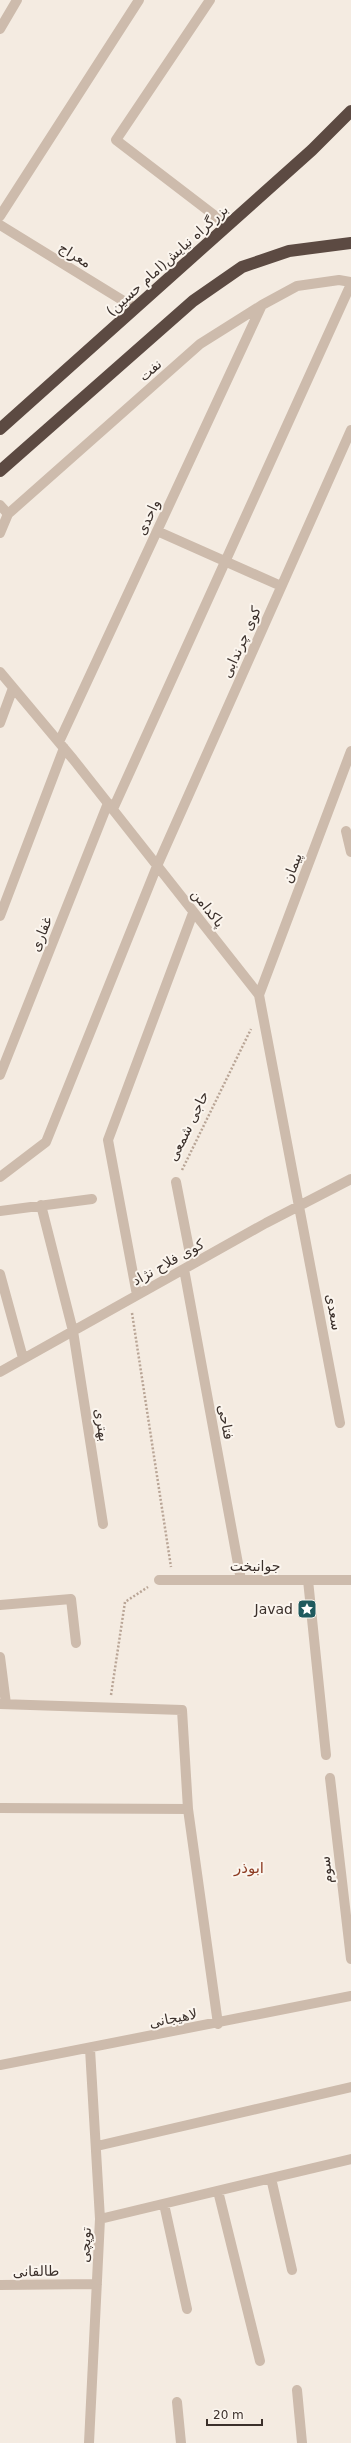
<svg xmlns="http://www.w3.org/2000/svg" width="351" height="2443" font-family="'DejaVu Sans',Vazirmatn,sans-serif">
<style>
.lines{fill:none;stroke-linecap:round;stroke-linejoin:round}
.path{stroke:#b9a596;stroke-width:2.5;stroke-dasharray:2 2;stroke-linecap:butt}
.minor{stroke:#cdbbac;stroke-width:10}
.highway{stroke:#5c4a42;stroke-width:12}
.labels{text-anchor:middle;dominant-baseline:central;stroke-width:4;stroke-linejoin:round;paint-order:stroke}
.street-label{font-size:14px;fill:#3b302b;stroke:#fbf5ee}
.poi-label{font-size:14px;fill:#3b302b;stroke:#fbf5ee;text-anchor:end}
.neighbourhood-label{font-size:15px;fill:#8c3b22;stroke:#fbf5ee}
</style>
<rect width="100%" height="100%" fill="#f4ebe1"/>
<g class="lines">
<!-- path -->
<path class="path" d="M 182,1170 L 251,1029
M 132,1313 L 171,1567
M 111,1695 L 125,1602 L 148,1587"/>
<!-- minor -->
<path class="minor" d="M 210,0 L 116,140 L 227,225
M 0,29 L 17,0
M 0,216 L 139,0
M 0,225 L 135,308
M 0,505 L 8,514
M 157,531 L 281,586
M 0,533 L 8,514 L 200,344 L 262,305 L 297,286 L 339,280 L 351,282
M 0,672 L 73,759 L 259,995 L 340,1423
M 0,723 L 13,688
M 59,742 L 262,305
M 113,809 L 351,284
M 346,831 L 351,852
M 0,916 L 64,748
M 259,995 L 351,751
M 0,1075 L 108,803
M 0,1177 L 46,1142 L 157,866 L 351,430
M 176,1182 L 192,1264
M 41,1205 L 73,1331 L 103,1524
M 0,1211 L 92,1199
M 184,1269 L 241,1580
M 0,1274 L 23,1358
M 137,1295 L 108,1140 L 193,913
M 0,1372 L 266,1223 L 351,1179
M 159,1580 L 351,1580
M 308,1580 L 326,1755
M 0,1605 L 71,1599 L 76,1643
M 0,1657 L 6,1704
M 0,1704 L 182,1710 L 188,1809 L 218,2024
M 330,1778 L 351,1959
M 0,1808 L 188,1809
M 0,2065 L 351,1996
M 97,2146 L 351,2087
M 271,2178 L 292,2270
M 218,2191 L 260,2361
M 164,2204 L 187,2309
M 100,2219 L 351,2159
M 0,2285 L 97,2284
M 297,2390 L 302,2443
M 177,2402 L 181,2443
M 89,2443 L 100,2219 L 90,2049"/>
<!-- highway -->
<path class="highway" d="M 0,429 L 312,150 L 351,111
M 0,471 L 193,301 L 242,267 L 289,251 L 351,243"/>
</g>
<!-- icons -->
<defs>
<g id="sight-square" transform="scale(1)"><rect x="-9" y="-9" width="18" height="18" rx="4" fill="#1f5a5e" stroke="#fbf5ee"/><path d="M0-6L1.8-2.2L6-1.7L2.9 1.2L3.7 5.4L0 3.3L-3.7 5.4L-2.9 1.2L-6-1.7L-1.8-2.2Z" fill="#fff"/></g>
</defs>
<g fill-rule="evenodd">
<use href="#sight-square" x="307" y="1609"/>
</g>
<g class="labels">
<!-- street labels -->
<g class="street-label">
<text transform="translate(75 255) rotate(31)">معراج</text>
<text transform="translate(167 260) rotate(-42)">بزرگراه نیایش(امام حسین)</text>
<text transform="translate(150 370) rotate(-42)">نفت</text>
<text transform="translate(148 517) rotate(-65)">واحدی</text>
<text transform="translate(241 642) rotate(-66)">کوی چرندابی</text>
<text transform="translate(292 868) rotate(-69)">پیمان</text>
<text transform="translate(208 908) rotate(52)">پاکدامن</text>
<text transform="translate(41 934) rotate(-68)">غفاری</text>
<text transform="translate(188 1126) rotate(-64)">حاجی شمعی</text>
<text transform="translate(168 1262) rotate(-29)">کوی فلاح نژاد</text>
<text transform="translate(334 1312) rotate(80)">سعدی</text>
<text transform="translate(226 1422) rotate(79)">فتاحی</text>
<text transform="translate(102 1425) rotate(81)">بهتری</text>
<text x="255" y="1566">جوانبخت</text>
<text transform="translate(326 1870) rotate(-97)">سوم</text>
<text transform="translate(173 2018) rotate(-11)">لاهیجانی</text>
<text transform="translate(85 2245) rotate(-87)">توپچی</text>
<text transform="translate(36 2271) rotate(-1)">طالقانی</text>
</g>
<!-- poi labels -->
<g class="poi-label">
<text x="293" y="1609">Javad</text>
</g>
<!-- neighbourhood labels -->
<g class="neighbourhood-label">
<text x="249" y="1868">ابوذر</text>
</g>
</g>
<!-- scale -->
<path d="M207 2419v6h55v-6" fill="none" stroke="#3b302b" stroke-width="2"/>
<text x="213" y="2419" font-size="12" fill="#3b302b" stroke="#fbf5ee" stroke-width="3" paint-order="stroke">20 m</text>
</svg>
